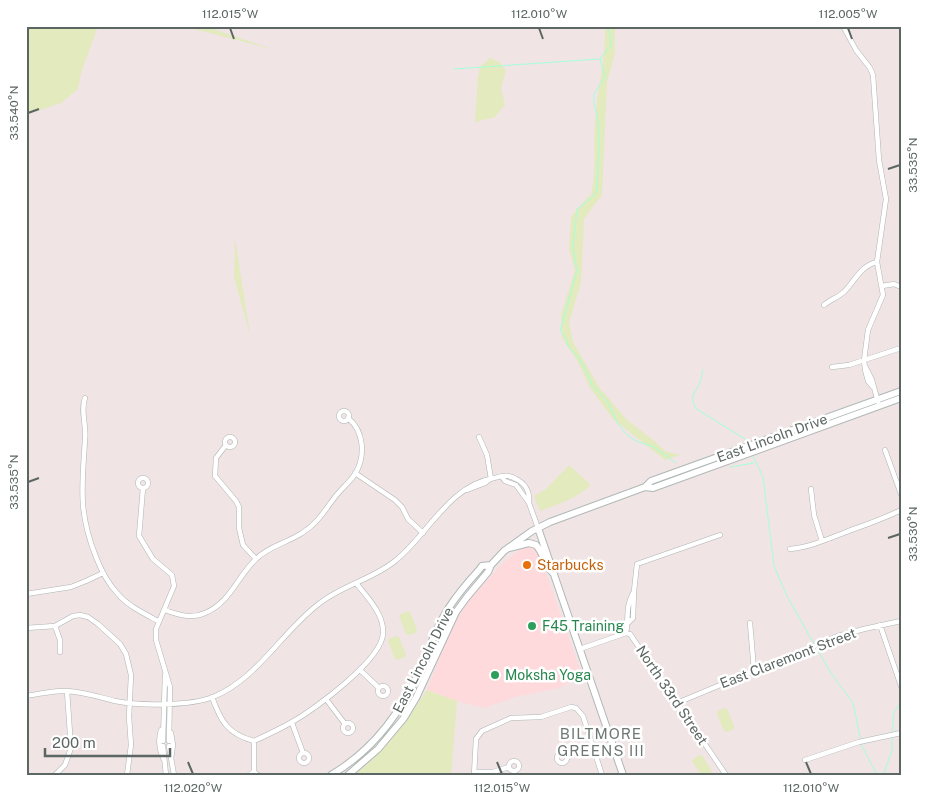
<svg xmlns="http://www.w3.org/2000/svg" width="927" height="801" font-family="'Public Sans',sans-serif">
<style>
.commercial{fill:#ffdadc}
.green{fill:#e2eabe}
.lines{fill:none;stroke-linecap:round;stroke-linejoin:round}
.stream{stroke:#a5ffdb;stroke-width:1}
.minor-casing{stroke:#adb5b4;stroke-width:5.5}
.secondary-casing{stroke:#aeb8b6;stroke-width:8}
.minor{stroke:#fff;stroke-width:4.5}
.secondary{stroke:#fff;stroke-width:6}
.ticks{fill:none;stroke:#5c6663;stroke-width:2}
.food-dot{fill:#e8710a;stroke:#fff;stroke-width:2}
.leisure-dot{fill:#2e9e5b;stroke:#fff;stroke-width:2}
.labels{text-anchor:middle;dominant-baseline:central;stroke-width:5;stroke-linejoin:round;paint-order:stroke}
.street-label{font-size:14px;fill:#5c6663;stroke:#fff}
.food-label{font-size:14px;fill:#c56008;stroke:#fff;text-anchor:start}
.leisure-label{font-size:14px;fill:#27864d;stroke:#fff;text-anchor:start}
.neighbourhood-label{font-size:15px;letter-spacing:1px;fill:#6d7874;stroke:#fff}
.neatline{fill:none;stroke:#5c6663;stroke-width:2}
.ticks-label{font-size:12px;text-anchor:middle;fill:#5c6663}
</style>
<rect width="100%" height="100%" fill="#f0e4e4"/>
<!-- commercial -->
<path class="commercial" d="M 531,545 L 538,550 L 582,675 L 559,688 L 516,697 L 484,708 L 457,701 L 427,690 L 448,635 L 468,601 L 502,564 L 525,546 Z"/>
<!-- green -->
<path class="green" d="M 26,26 L 98,26 L 81,73 L 78,89 L 61,103 L 26,115 Z
M 186,26 L 204,26 L 275,50 L 187,27 Z
M 605,26 L 615,26 L 615,52 L 607,83 L 602,195 L 584,219 L 581,283 L 569,322 L 573,342 L 599,387 L 627,420 L 652,439 L 665,451 L 680,455 L 665,460 L 613,419 L 590,388 L 578,362 L 562,338 L 561,315 L 575,270 L 569,249 L 571,217 L 587,198 L 591,195 C 597,170 593,148 595,122 C 597,90 606,59 605,26 Z
M 490,58 L 499,62 L 506,70 L 501,88 L 505,105 L 495,117 L 475,122 L 478,77 L 480,67 Z
M 235,238 L 250,335 L 234,277 Z
M 569,465 L 591,485 C 576,499 559,504 540,511 L 534,496 L 546,489 Z
M 408,611 L 410,612 L 417,630 L 415,633 L 408,635 L 406,634 L 399,616 L 401,614 Z
M 397,636 L 399,637 L 406,655 L 405,657 L 397,660 L 395,659 L 388,641 L 390,638 Z
M 427,690 L 457,701 L 451,775 L 353,775 C 385,753 406,722 427,690 Z
M 725,708 L 727,709 L 734,726 L 734,729 L 727,732 L 724,731 L 717,714 L 718,711 Z
M 700,755 L 702,755 L 711,770 L 712,773 L 701,775 L 692,761 L 693,759 Z"/>
<g class="lines">
<!-- stream -->
<path class="stream" d="M 607,26 L 610,36 L 611,45 L 600,59 L 605,77 L 594,94 L 594,104 L 598,119 L 599,139 L 597,192 L 591,198 L 577,209 L 573,248 L 577,271 L 560,331 L 566,338 L 568,346 L 579,358 L 590,379 L 591,384 L 607,401 L 617,422 L 626,434 L 636,441 L 654,447 L 676,463
M 454,69 L 600,59
M 703,370 C 702,375 701,380 699,384 C 694,396 690,394 695,408 L 745,439 L 747,443
M 753,456 L 763,477 L 774,566 L 787,596 L 814,644
M 730,467 L 754,463
M 816,647 L 831,673 L 853,703 L 862,746 L 877,775
M 892,734 L 894,712 L 901,702
M 883,775 L 892,751 L 892,737"/>
<!-- minor casing -->
<g class="minor-casing">
<path id="minor" d="M 843,26 L 856,50 L 870,68 L 873,75 L 879,160 L 886,199 L 877,262 L 883,295 L 868,330 L 864,360 L 865,370 L 868,381 L 873,387
M 26,29 L 29,26
M 882,286 L 894,284 L 901,287
M 824,305 C 830,300 838,297 844,292 C 855,281 860,266 877,262
M 865,366 L 872,380 L 878,402
M 832,367 L 849,365 L 901,348
M 85,398 C 80,411 87,426 85,440 C 82,486 78,512 96,557 C 101,570 107,582 117,593 C 128,606 143,613 158,621
M339 416a5 5 0 1 1 10 0a5 5 0 1 1-10 0Z
M 479,437 L 487,455 L 491,479
M225 442a5 5 0 1 1 10 0a5 5 0 1 1-10 0Z
M 226,445 L 216,458 L 215,476 L 236,501 L 239,507 L 239,528 L 243,545 L 256,559
M 885,450 L 901,494
M 355,473 L 395,500 L 402,507 L 408,519 L 423,533
M 502,477 L 505,481 L 516,485 L 529,503 L 538,528
M138 483a5 5 0 1 1 10 0a5 5 0 1 1-10 0Z
M 143,488 L 139,536 L 153,559 L 172,575 L 174,586 L 156,629 L 156,640 L 170,687 L 169,741
M 811,489 L 814,515 L 822,541
M 467,490 L 485,483 L 490,479
M 790,549 C 810,547 828,539 846,532 C 865,525 883,519 901,510
M 26,594 L 71,587 L 86,581 L 103,573
M 165,610 C 178,615 192,619 205,613 C 230,603 237,577 256,559 C 269,546 287,543 302,533 C 317,524 325,510 335,497 C 341,489 350,482 355,474 C 366,456 364,431 348,418
M 628,623 L 633,618 L 634,591 L 637,564 L 720,535
M 750,623 L 754,670
M 880,625 L 901,686
M 55,626 L 60,640 L 60,652
M 26,628 L 55,626 L 73,616 L 80,615 L 88,617 L 98,624 L 120,644 L 126,654 L 131,675 L 129,717 L 131,745 L 127,775
M 626,633 C 629,618 625,608 633,593
M 580,649 L 626,633 L 630,634 L 726,775
M 360,670 L 379,688
M378 691a5 5 0 1 1 10 0a5 5 0 1 1-10 0Z
M 26,696 C 40,694 53,690 67,691 C 84,692 99,697 115,701 C 140,706 190,706 213,697 C 258,679 282,631 320,603 C 343,585 373,579 395,561 C 429,534 448,486 494,478 C 503,476 508,474 516,479 C 526,484 530,491 529,503
M 212,697 C 221,722 228,734 254,741 C 267,735 280,729 292,722 C 315,709 383,659 383,633 C 384,614 367,597 356,583
M 326,699 L 345,724
M 677,703 L 838,636 L 864,629 L 901,621
M 292,723 L 303,753
M343 728a5 5 0 1 1 10 0a5 5 0 1 1-10 0Z
M 161,730 C 158,740 159,750 164,760
M 171,733 L 173,745 L 171,759
M 163,741 L 165,675
M 163,746 L 166,775
M 169,746 L 174,775
M557 758a5 5 0 1 1 10 0a5 5 0 1 1-10 0Z
M299 758a5 5 0 1 1 10 0a5 5 0 1 1-10 0Z
M 568,757 L 593,747
M 805,760 L 859,742 L 901,733
M509 766a5 5 0 1 1 10 0a5 5 0 1 1-10 0Z
M 254,772 L 254,741
M 474,772 L 493,772 L 509,767
M 55,775 L 65,765 L 71,748 L 67,691
M 249,775 L 254,772 L 258,775
M 474,775 L 476,739 L 482,731 L 511,718 L 541,717 L 571,707 L 576,708 L 583,716 L 602,775"/>
</g>
<!-- secondary casing -->
<g class="secondary-casing">
<path id="secondary" d="M 645,487 L 653,488 L 901,398
M 538,528 L 623,775
M 509,548 L 529,543 L 536,545 C 545,555 543,564 554,574
M 331,775 C 372,751 400,714 419,672 C 428,651 436,628 448,609 C 457,595 468,582 479,570 L 482,566 L 491,565
M 348,775 L 378,749 L 404,718 L 416,698 L 456,612 L 467,597 L 488,572 L 491,565 L 504,551 L 532,531 L 550,522 L 645,487 L 651,481 L 901,391"/>
</g>
<!-- minor -->
<use href="#minor" class="minor"/>
<!-- secondary -->
<use href="#secondary" class="secondary"/>
</g>
<!-- ticks -->
<path class="ticks" d="M 230,28 L 234,39M 539,28 L 543,39M 848,28 L 852,39M 28,113 L 39,109M 888,169 L 900,165M 28,482 L 39,478M 888,538 L 900,534M 188,762 L 193,774M 497,762 L 502,774M 806,762 L 811,774"/>
<!-- markers -->
<circle class="food-dot" cx="527" cy="565" r="5"/>
<g class="leisure-dot">
<circle cx="532" cy="626" r="5"/>
<circle cx="495" cy="675" r="5"/>
</g>
<g class="labels">
<!-- street labels -->
<g class="street-label">
<text transform="translate(772 438) rotate(-20)">East Lincoln Drive</text>
<text transform="translate(788 658) rotate(-21)">East Claremont Street</text>
<text transform="translate(423 660) rotate(-63)">East Lincoln Drive</text>
<text transform="translate(672 695) rotate(56)">North 33rd Street</text>
</g>
<!-- food labels -->
<g class="food-label">
<text x="537" y="565">Starbucks</text>
</g>
<!-- leisure labels -->
<g class="leisure-label">
<text x="542" y="626">F45 Training</text>
<text x="505" y="675">Moksha Yoga</text>
</g>
<!-- neighbourhood labels -->
<g class="neighbourhood-label">
<text x="601" y="733">BILTMORE<tspan x="601" dy="17">GREENS III</tspan></text>
</g>
</g>
<!-- border -->
<rect width="927" height="801" fill="none" stroke="#ffffff" stroke-width="55"/>
<!-- scale -->
<path d="M45 748v8h125v-8" fill="none" stroke="#5c6663" stroke-width="2.5"/>
<text x="52" y="748" font-size="15" fill="#5c6663" stroke="#ffffff" stroke-width="4" paint-order="stroke">200 m</text>
<rect x="28" y="28" width="872" height="746" class="neatline"/>
<g class="ticks-label">
<text x="230" y="18">112.015°W</text>
<text x="539" y="18">112.010°W</text>
<text x="848" y="18">112.005°W</text>
<text transform="translate(14 113) rotate(-90)" y="4">33.540°N</text>
<text transform="translate(913 165) rotate(-90)" y="4">33.535°N</text>
<text transform="translate(14 482) rotate(-90)" y="4">33.535°N</text>
<text transform="translate(913 534) rotate(-90)" y="4">33.530°N</text>
<text x="193" y="792">112.020°W</text>
<text x="502" y="792">112.015°W</text>
<text x="811" y="792">112.010°W</text>
</g>
</svg>
